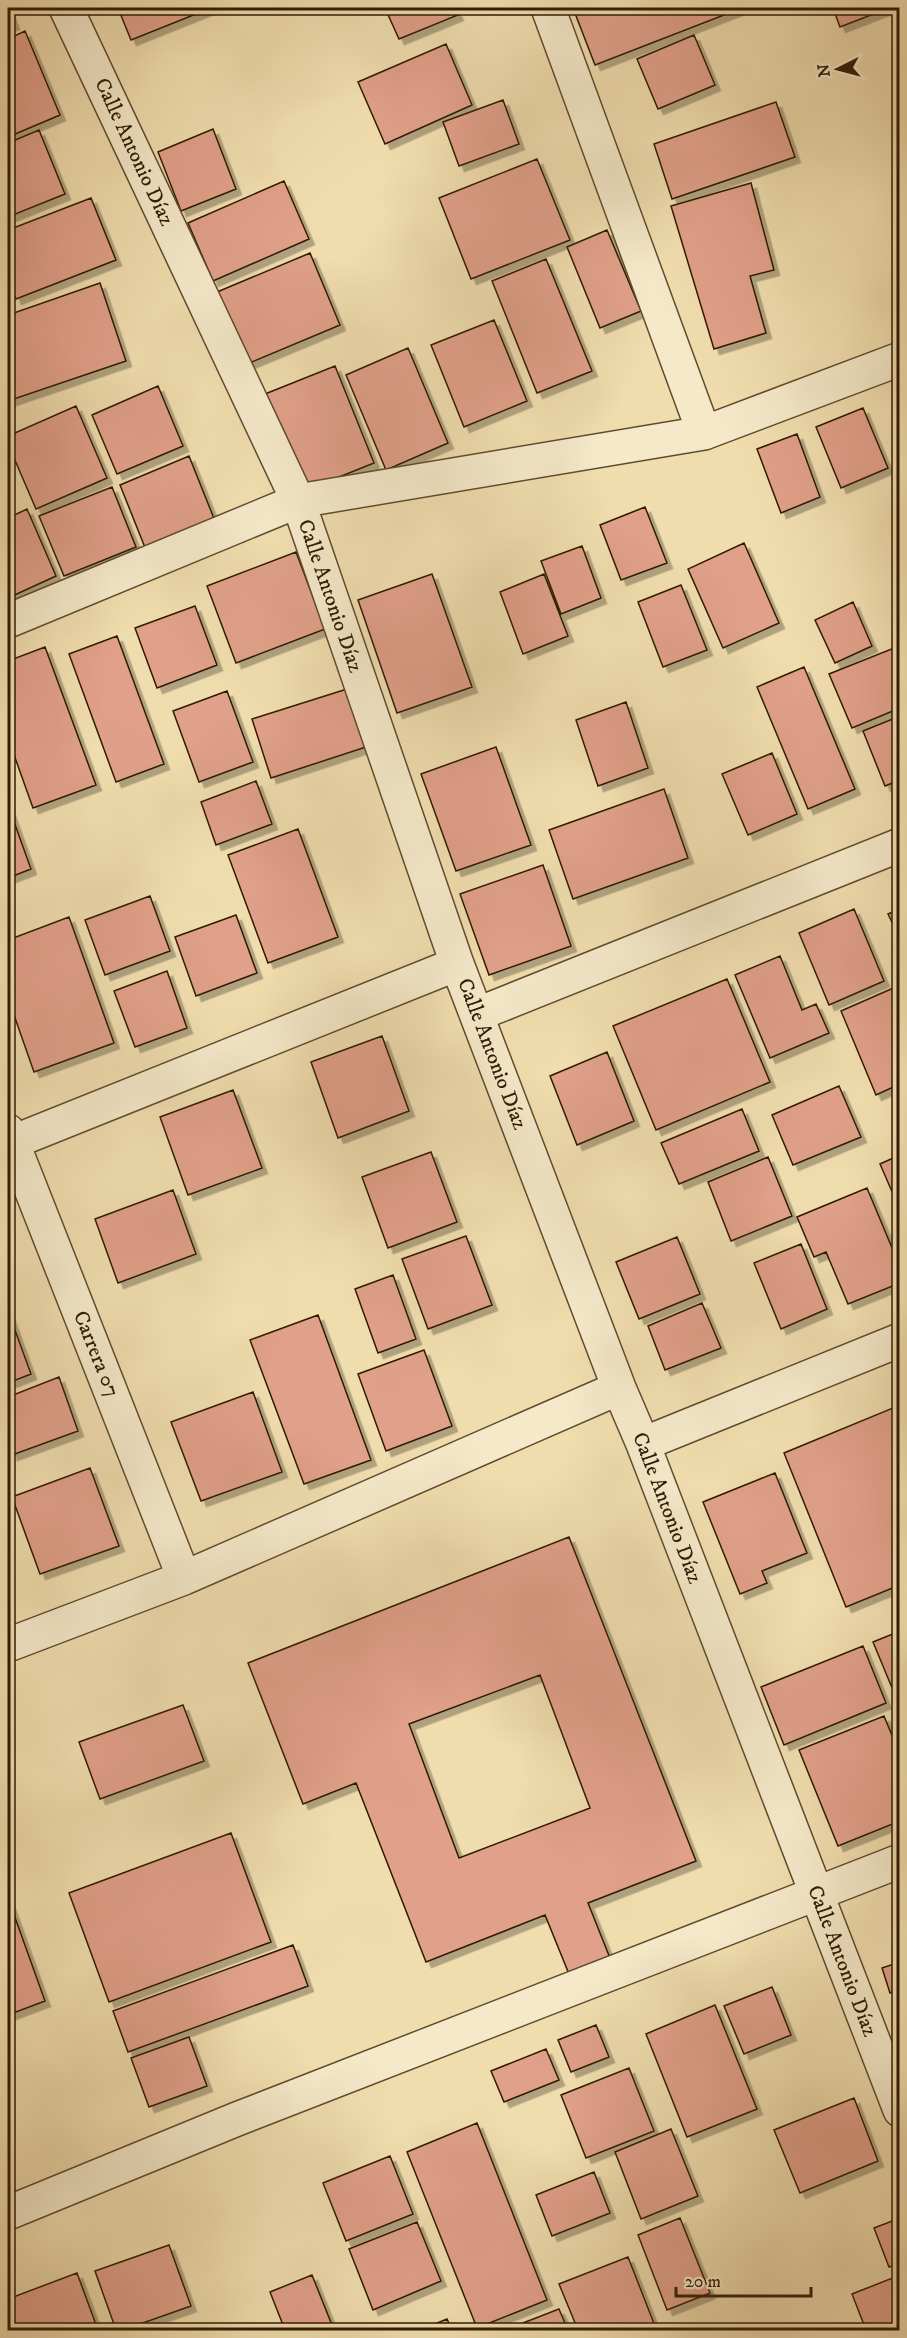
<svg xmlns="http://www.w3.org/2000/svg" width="907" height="2338" font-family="'IM FELL DW Pica',serif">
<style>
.building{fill:#e0a089;stroke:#2f1b03;stroke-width:1.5;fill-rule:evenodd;filter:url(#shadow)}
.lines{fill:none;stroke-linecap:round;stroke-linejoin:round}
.minor-casing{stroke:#5f4c2e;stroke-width:36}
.minor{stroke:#f5e9ca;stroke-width:33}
.labels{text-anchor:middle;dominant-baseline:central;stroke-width:6;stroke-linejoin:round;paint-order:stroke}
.street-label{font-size:21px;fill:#2f1b03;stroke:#f5e9ca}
</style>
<defs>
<filter id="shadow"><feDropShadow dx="5.5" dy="5.5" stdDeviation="0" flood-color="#0004"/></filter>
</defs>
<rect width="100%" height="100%" fill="#f0ddae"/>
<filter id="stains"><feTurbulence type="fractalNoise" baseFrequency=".00333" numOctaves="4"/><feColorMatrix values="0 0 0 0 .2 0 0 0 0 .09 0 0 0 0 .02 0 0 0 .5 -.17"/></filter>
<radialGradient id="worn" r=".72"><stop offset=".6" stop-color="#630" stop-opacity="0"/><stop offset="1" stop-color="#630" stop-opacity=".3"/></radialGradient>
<!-- building -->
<path class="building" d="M 8,8 L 14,24 L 8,26 Z
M 118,8 L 211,8 L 131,40 Z
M 385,8 L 454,8 L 458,15 L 399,39 Z
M 573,8 L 742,8 L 595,65 Z
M 833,8 L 889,8 L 840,27 Z
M 25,31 L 60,115 L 8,137 L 8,39 Z
M 694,35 L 715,85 L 658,109 L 637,59 Z
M 446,44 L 472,105 L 385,144 L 358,82 Z
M 503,100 L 519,144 L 459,166 L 443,122 Z
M 776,102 L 795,157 L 672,199 L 654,144 Z
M 213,129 L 236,189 L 181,211 L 158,152 Z
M 39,130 L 65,194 L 8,217 L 8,143 Z
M 537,159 L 570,240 L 471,279 L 439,198 Z
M 284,181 L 309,239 L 213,281 L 188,223 Z
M 751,183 L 774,270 L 750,276 L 766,333 L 714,349 L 671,206 Z
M 91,198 L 116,260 L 16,299 L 8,278 L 8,230 Z
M 607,230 L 641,311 L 600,328 L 567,247 Z
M 310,253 L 340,325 L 240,367 L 210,295 Z
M 546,259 L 592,371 L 537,393 L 492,281 Z
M 100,283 L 126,361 L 8,401 L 8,315 Z
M 494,320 L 527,401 L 464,427 L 431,345 Z
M 408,348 L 448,443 L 386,470 L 346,375 Z
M 335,366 L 374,463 L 304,491 L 265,394 Z
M 158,386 L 183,446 L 117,474 L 92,415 Z
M 76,406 L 107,478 L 36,509 L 8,444 L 8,436 Z
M 863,408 L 888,468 L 841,488 L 816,427 Z
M 797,434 L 820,497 L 781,513 L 757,449 Z
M 189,456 L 217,526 L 148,555 L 120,485 Z
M 112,487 L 136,547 L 64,576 L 39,516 Z
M 645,507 L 667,563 L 621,580 L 600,525 Z
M 27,509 L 56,576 L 8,598 L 8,518 Z
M 744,543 L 779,623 L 723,648 L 688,569 Z
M 582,546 L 601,598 L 561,614 L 541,561 Z
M 296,552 L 325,629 L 236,663 L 207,586 Z
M 432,574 L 472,687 L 397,713 L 358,600 Z
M 544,574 L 568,636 L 523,654 L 500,592 Z
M 681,585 L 707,650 L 663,667 L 638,602 Z
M 853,602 L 872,646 L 835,663 L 815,620 Z
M 195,606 L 217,665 L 157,688 L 135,628 Z
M 117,636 L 164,764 L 116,782 L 69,654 Z
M 899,646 L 900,708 L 852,728 L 829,674 Z
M 45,647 L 96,785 L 33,808 L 8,738 L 8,661 Z
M 804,667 L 855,789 L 808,809 L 757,687 Z
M 347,689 L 366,747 L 271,778 L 252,719 Z
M 227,691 L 253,762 L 199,782 L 173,711 Z
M 626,702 L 648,768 L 598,786 L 576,720 Z
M 900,716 L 900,780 L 885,786 L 863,731 Z
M 496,747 L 531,845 L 456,871 L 421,774 Z
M 772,753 L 797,814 L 748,835 L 722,774 Z
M 256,781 L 272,824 L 216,845 L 201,802 Z
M 664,789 L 688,858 L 573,899 L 549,830 Z
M 8,805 L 31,869 L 8,878 Z
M 298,829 L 338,937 L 268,963 L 228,855 Z
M 543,865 L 571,946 L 489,975 L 460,894 Z
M 150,896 L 170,951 L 105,975 L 85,920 Z
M 854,909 L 884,981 L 829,1005 L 799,933 Z
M 900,909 L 900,939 L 888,914 Z
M 236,915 L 257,973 L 196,996 L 175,937 Z
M 69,917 L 114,1043 L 34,1072 L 8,998 L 8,940 Z
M 780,956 L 802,1010 L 816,1004 L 829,1033 L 770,1058 L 735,975 Z
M 167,971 L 187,1028 L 135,1047 L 114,991 Z
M 727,979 L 770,1082 L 656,1130 L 613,1026 Z
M 898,986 L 900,1084 L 876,1095 L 841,1011 Z
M 382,1036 L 409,1111 L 338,1138 L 311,1062 Z
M 607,1052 L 634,1121 L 577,1145 L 550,1076 Z
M 839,1086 L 861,1137 L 793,1165 L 772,1115 Z
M 233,1090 L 262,1168 L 188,1195 L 160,1117 Z
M 742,1109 L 759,1151 L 679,1184 L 661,1143 Z
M 431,1152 L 457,1222 L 388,1248 L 362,1177 Z
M 900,1155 L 900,1210 L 880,1164 Z
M 768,1157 L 792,1216 L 731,1241 L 708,1182 Z
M 867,1188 L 900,1267 L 900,1283 L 848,1304 L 826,1252 L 814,1257 L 797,1217 Z
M 173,1190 L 196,1254 L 118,1283 L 95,1219 Z
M 466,1236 L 492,1305 L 428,1329 L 402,1259 Z
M 677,1237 L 700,1294 L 639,1319 L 616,1262 Z
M 801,1244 L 827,1309 L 781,1329 L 754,1263 Z
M 393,1275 L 416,1339 L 378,1353 L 355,1289 Z
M 702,1303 L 721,1348 L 665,1370 L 648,1326 Z
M 8,1311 L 31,1374 L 8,1383 Z
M 318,1315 L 371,1460 L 304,1484 L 250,1340 Z
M 424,1350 L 452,1426 L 386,1451 L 358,1374 Z
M 59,1377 L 78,1431 L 12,1455 L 8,1442 L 8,1397 Z
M 253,1392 L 282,1472 L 201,1501 L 171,1422 Z
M 900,1405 L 900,1585 L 846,1607 L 784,1453 Z
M 90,1468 L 119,1546 L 40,1574 L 12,1497 Z
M 775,1473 L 807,1553 L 762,1571 L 767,1583 L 740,1594 L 703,1502 Z
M 569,1537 L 696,1861 L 588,1903 L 610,1958 L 569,1974 L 545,1915 L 426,1962 L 356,1783 L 303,1804 L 248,1663 ZM 540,1675 L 590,1808 L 459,1858 L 409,1724 Z
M 900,1631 L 900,1707 L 873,1642 Z
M 863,1646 L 886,1703 L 784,1745 L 761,1687 Z
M 183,1705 L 204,1761 L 100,1799 L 79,1742 Z
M 884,1716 L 900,1755 L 900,1821 L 838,1846 L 799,1750 Z
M 231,1833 L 271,1942 L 109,2002 L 69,1893 Z
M 8,1898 L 45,2001 L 8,2015 Z
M 293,1945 L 308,1986 L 128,2052 L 113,2011 Z
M 900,1962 L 900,1989 L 890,1993 L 882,1968 Z
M 772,1987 L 791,2035 L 744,2054 L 724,2006 Z
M 715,2005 L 757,2109 L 687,2137 L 646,2034 Z
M 596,2025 L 609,2057 L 571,2072 L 558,2040 Z
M 189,2037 L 207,2086 L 149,2107 L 131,2058 Z
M 546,2049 L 559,2080 L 504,2102 L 491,2071 Z
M 629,2068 L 654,2131 L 586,2158 L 561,2095 Z
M 854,2098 L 878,2161 L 800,2193 L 774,2130 Z
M 477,2123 L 547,2300 L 477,2328 L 407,2152 Z
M 671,2129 L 698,2196 L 641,2219 L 615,2152 Z
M 390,2156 L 413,2214 L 346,2241 L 323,2183 Z
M 594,2172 L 610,2213 L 552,2236 L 536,2195 Z
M 680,2218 L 710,2293 L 667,2310 L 638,2235 Z
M 900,2218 L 900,2263 L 889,2267 L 874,2228 Z
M 417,2222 L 441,2281 L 373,2310 L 349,2249 Z
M 169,2245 L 191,2306 L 123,2330 L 116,2330 L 95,2271 Z
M 628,2257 L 655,2326 L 645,2330 L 578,2330 L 559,2284 Z
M 77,2273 L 98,2330 L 12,2330 L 8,2317 L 8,2299 Z
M 312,2275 L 334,2330 L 285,2330 L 270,2292 Z
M 900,2275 L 900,2330 L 866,2330 L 852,2294 Z
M 559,2309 L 568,2330 L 505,2330 Z
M 447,2319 L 452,2330 L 420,2330 Z
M 842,2325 L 844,2330 L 825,2330 Z"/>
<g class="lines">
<!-- minor casing -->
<g class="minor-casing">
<path id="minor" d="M 66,8 L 298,501 L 457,964 L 619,1388 L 643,1444 L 900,2110
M 548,8 L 704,433
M 8,621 L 298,501 L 704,433 L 900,359
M 478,1014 L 900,845
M 8,1131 L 184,1578
M 8,1144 L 457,964
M 643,1444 L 900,1340
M 8,1645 L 184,1578 L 619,1388
M 8,2213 L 237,2119 L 900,1861"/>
</g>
<!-- minor -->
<use href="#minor" class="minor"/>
</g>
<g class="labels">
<!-- street labels -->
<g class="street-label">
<text transform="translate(134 152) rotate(65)">Calle Antonio Díaz</text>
<text transform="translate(330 596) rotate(71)">Calle Antonio Díaz</text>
<text transform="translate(492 1054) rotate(69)">Calle Antonio Díaz</text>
<text transform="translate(96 1354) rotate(68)">Carrera 07</text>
<text transform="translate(667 1508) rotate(69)">Calle Antonio Díaz</text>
<text transform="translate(842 1961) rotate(69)">Calle Antonio Díaz</text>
</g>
</g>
<!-- margin -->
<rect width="907" height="2338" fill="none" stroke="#f0ddae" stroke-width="30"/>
<rect x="9" y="9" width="889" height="2320" fill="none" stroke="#2f1b03" stroke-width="3"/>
<rect x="15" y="15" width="877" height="2308" fill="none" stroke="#2f1b03" stroke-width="1.5"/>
<!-- north arrow -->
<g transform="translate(838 69) rotate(264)" stroke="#f5e9ca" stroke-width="4.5" paint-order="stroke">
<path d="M0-4.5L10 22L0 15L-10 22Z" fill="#2f1b03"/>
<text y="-9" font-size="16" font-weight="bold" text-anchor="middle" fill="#2f1b03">N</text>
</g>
<!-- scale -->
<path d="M676 2287v9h135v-9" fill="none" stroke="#2f1b03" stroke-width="3"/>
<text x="685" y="2287" font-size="18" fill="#2f1b03" stroke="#f5e9ca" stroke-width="4.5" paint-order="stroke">20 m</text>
<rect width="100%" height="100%" filter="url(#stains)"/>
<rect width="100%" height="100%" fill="url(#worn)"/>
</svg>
